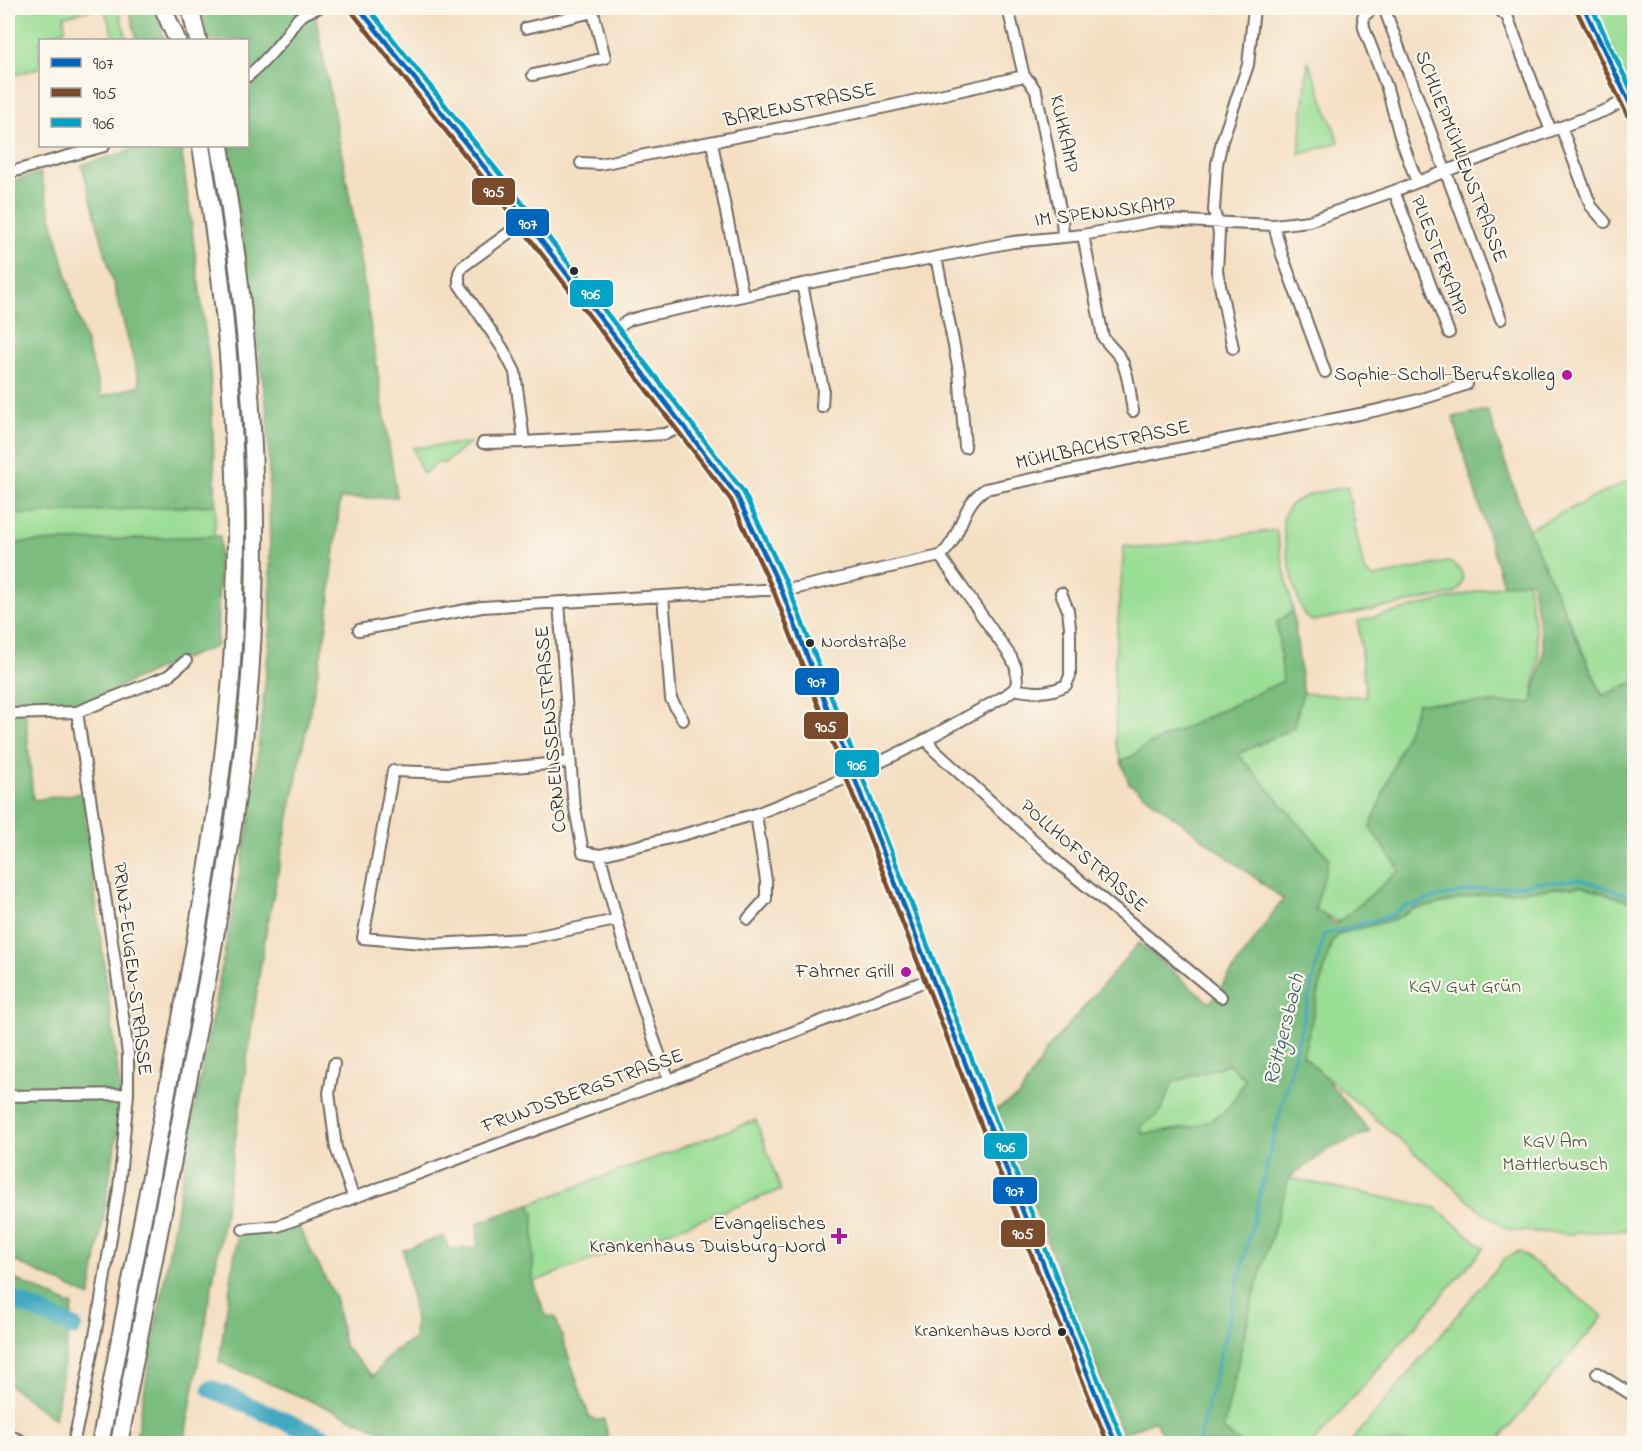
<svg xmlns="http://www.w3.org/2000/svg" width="1642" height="1451" font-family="'Indie Flower',sans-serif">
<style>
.green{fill:#9bde96;stroke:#638460;stroke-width:1.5}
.forest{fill:#7cbd7f;stroke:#547455;stroke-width:1.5;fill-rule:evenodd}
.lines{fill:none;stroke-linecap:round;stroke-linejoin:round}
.stream{stroke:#3fa8c0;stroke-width:3}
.river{stroke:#3fa8c0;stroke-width:18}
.minor-casing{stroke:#716a60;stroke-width:14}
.highway-casing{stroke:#716a60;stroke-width:20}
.minor{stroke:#fff;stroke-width:10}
.highway{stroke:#fff;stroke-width:16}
.bus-1-casing{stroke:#fbf7ec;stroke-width:9}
.bus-2-casing{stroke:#fbf7ec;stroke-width:9}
.bus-3-casing{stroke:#fbf7ec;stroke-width:9}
.bus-1{stroke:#0065bd;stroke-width:4.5}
.bus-2{stroke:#7a4b2a;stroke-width:4.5}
.bus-3{stroke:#02a3c6;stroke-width:4.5}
.bus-dot{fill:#2b2b2b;stroke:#fbf7ec;stroke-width:2}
.poi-dot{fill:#b5179e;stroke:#fbf7ec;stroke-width:2}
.labels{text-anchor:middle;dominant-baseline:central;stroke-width:4.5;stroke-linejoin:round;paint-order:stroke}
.bus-label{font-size:18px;fill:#2b2b2b;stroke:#fbf7ec;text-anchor:start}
.street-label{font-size:20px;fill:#2b2b2b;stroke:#fbf7ec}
.poi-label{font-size:20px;fill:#2b2b2b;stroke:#fbf7ec;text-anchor:end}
.park-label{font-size:20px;fill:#475846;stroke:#fbf7ec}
.water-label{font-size:21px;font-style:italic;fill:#335d67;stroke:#fbf7ec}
.line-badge{stroke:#fbf7ec;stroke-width:2}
.badge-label{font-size:16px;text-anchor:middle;font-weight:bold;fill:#fff}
</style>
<rect width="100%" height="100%" fill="#fbf7ec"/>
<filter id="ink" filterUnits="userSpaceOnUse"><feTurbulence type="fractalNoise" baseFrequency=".0167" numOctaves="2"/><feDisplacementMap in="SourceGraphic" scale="12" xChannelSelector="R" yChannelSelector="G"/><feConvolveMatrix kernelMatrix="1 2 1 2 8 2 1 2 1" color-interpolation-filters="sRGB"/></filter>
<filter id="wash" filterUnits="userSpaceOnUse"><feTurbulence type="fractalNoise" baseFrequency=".008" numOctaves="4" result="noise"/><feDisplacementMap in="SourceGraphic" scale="24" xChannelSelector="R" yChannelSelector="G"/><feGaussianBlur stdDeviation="1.35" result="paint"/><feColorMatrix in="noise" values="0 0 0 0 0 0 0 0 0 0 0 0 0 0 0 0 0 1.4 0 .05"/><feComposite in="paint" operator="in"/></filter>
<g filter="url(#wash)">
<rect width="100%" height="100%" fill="#f4dfc3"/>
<!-- green -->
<path class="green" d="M 8,8 L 100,8 L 64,16 L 65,30 L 57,33 L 59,40 L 40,40 L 40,68 L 8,77 Z
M 104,8 L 118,8 L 127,40 L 115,40 Z
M 1593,8 L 1634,8 L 1634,96 Z
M 1308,60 L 1339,142 L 1299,155 Z
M 470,443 L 443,464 L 439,462 L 423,474 L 413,448 Z
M 1634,478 L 1634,682 L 1603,696 L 1528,529 Z
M 1347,487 L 1364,570 L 1370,576 L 1375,577 L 1447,562 C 1465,564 1468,587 1453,594 L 1313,621 C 1308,619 1305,617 1303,612 C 1297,602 1282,534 1283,522 C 1283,518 1285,513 1287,509 C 1299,493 1328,491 1347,487 Z
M 216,505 L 214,536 L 8,543 L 8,515 Z
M 1276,530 L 1293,611 L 1277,622 L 1284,681 L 1144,747 L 1133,756 L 1121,761 L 1116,744 L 1114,672 L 1124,546 L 1144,548 Z
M 1527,581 L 1539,651 L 1532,704 L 1418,703 L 1400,870 L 1339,922 L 1314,909 L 1238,754 L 1293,728 L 1303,693 L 1366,697 L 1358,621 L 1503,585 Z
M 1582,886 L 1634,903 L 1634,1228 L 1626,1230 L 1568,1234 L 1509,1230 L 1479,1209 L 1362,1107 L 1323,1075 L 1303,1055 L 1331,943 L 1339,934 L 1395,919 L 1411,910 L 1483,894 Z
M 1229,1064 L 1245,1079 C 1241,1087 1237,1096 1232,1103 C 1212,1131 1172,1130 1142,1134 L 1141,1126 L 1160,1113 L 1173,1082 Z
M 756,1120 L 781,1190 L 533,1282 L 534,1215 L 530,1204 Z
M 1289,1178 L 1436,1208 L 1484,1248 L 1313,1443 L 1240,1443 L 1223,1429 L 1252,1301 Z
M 1519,1251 L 1603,1316 L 1496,1443 L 1350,1443 L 1504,1259 Z"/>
<!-- forest -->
<path class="forest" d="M 129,8 L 157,8 L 164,40 L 137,40 Z
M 200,8 L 314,8 L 353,214 L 397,497 L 340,499 L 327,625 L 264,942 L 224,1218 L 184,1443 L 135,1444 L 196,1101 L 252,809 L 271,625 L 268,417 L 229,146 L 248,146 L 248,40 L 208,40 Z
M 144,146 L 181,146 L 210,369 L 216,505 L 8,515 L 8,182 L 40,173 L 73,299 L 102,397 L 140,385 L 82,165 Z
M 1487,410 L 1528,529 L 1602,696 L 1634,682 L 1634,903 L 1582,886 L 1483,894 L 1412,910 L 1395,919 L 1339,934 L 1331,943 L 1303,1055 L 1323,1075 L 1370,1132 L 1331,1148 L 1289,1178 L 1252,1301 L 1223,1429 L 1240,1443 L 1165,1443 L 1155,1420 L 1122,1434 L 996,1109 L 1019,1096 L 1046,1051 L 1139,943 L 1210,1003 L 1283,899 L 1129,783 L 1121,761 L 1133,756 L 1144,747 L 1283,681 L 1277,622 L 1293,611 L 1303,693 L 1293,728 L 1238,754 L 1329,858 L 1315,909 L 1336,924 L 1400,870 L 1370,828 L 1418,703 L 1532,703 L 1544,650 L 1531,581 L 1503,585 L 1453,417 ZM 1228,1064 L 1245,1079 C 1241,1087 1237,1096 1232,1103 C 1212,1131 1172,1129 1142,1134 L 1141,1126 L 1160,1113 L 1173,1082 Z
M 220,536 L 217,646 L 164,666 L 78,706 L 25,708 L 33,800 L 82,793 L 122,1104 L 90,1297 L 8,1258 L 8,543 Z
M 530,1204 L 534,1215 L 533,1282 L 546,1316 L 555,1317 L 589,1416 L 597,1421 L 604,1419 L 609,1443 L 411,1443 L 219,1362 L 238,1232 L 266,1233 L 297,1224 L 335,1297 L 344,1346 L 373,1376 L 393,1351 L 414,1339 L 415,1320 L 403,1250 L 444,1236 L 449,1249 L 477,1248 L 478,1223 Z
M 8,1276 L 73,1306 L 55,1420 L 8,1384 Z"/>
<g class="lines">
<!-- stream -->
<path class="stream" d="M 1198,1444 L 1324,935 L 1393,915 L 1405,906 L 1416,905 L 1426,900 L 1474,890 L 1527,885 L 1536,882 L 1555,882 L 1580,879 L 1634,897"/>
<!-- river -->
<path class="river" d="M 8,1297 L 73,1327
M 211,1389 C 254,1407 296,1428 341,1444"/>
</g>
</g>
<g filter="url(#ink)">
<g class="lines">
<!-- minor casing -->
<g class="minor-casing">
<path id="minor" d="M 359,8 L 500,187 L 737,496 L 781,589 L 807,660 L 854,775 L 1046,1271 L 1099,1404 L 1116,1444
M 1008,8 L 1024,76 L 1030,82 L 1036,91 L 1062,219 L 1063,237
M 1373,8 L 1363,17 L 1364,28 L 1387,88 L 1400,136 L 1417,182
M 1384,8 L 1501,319
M 1497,8 L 1507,16 L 1551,131
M 1584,8 L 1634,112
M 526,28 L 593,12
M 533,75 L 605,58 L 592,8
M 248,76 C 260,66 271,54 281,42 C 295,25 293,16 318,8
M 1561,127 L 1591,206 L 1605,222
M 712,143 L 743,296
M 581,163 L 600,164 L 886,107 L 1024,76
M 8,173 L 104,146
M 1394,191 L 1449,333
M 525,221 L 462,267 L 459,273 L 459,284 L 503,349 L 515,372 L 524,442 L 665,434 L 682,427
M 1274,225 L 1282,255 L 1325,372
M 1083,235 L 1103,337 C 1108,345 1117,352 1121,359 C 1129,375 1130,394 1133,411
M 936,257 L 959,371 L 965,447
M 802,284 L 823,389 L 822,407
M 611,332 L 629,320 L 648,315 L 977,249 L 1013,242 L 1083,235 L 1161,220 L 1274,225 L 1309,221 L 1394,191 L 1561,127 L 1609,109 L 1628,98
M 1233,348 L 1217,271 L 1219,233 L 1214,210 L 1217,164 L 1222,141 L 1248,65 L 1254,8
M 483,443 L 524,442
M 663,596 L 671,699 L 683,720
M 559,602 L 573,797 L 583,852 L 600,855 L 682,835 L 756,814 L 854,775 L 927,739 L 1005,696 L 1014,689 L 1017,683 L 1016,668 L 1011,657 L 940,556
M 359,630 L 482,607 L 797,588 L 940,556 C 963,537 959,507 985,489 C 1075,470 1164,451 1254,434 C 1325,420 1399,410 1467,384
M 1014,689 C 1032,693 1049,694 1066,685 L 1070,676 L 1070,627 L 1068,610 L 1061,593
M 8,714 L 77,712 L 168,676 L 186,661
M 927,739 L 934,750 L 1061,865 L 1221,997
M 570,762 L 450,773 L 393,771 L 363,938 L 435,944 L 525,939 L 616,920
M 600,855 C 619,931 640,1007 669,1080
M 748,919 L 766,899 L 766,881 L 756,814
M 334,1064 L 329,1093 L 336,1148 L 353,1196
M 8,1096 L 128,1094
M 243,1229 L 278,1226 L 669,1080 L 933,978
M 1597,1373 L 1634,1396
M 8,1435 L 28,1444
M 73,1444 L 84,1396 L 97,1325 L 119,1188 L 128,1094 L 128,1054 L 121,1001 L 77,712"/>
</g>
<!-- highway casing -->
<g class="highway-casing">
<path id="highway" d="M 163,8 L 177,40
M 190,8 L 198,40
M 100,1444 C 123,1323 146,1202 169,1081 C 195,947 220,813 231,677 C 244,499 231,321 201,146
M 119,1444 C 143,1314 168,1184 193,1055 C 217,930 240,804 250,677 C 263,499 250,321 220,146"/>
</g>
<!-- minor -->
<use href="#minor" class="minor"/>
<!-- highway -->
<use href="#highway" class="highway"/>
<!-- bus-1 casing -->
<g class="bus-1-casing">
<path id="bus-1" d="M 359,8 L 500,187 L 737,496 L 781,589 L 1046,1271 L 1116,1444
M 1584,8 L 1634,112"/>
</g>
<!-- bus-2 casing -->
<g class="bus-2-casing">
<path id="bus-2" d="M 1577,11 L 1627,115
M 353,13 L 494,192 L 731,500 L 774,592 L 1039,1274 L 1108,1444"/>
</g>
<!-- bus-3 casing -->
<g class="bus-3-casing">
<path id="bus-3" d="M 368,8 L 506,182 L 743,491 L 788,586 L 1053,1268 L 1123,1441
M 1592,8 L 1634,96"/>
</g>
<!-- bus-1 -->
<use href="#bus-1" class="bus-1"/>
<!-- bus-2 -->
<use href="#bus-2" class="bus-2"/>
<!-- bus-3 -->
<use href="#bus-3" class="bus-3"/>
</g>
</g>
<!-- markers -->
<g class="bus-dot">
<circle cx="574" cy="271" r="5"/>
<circle cx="810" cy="643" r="5"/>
<circle cx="1062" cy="1332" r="5"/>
</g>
<g class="poi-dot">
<circle cx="1567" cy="375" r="6"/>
<circle cx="906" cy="972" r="6"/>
<path d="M836 1227h6v6h6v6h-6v6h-6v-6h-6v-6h6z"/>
</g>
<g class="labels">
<!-- bus labels -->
<g class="bus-label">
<text x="821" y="643">Nordstraße</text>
<text x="1051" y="1332" text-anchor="end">Krankenhaus Nord</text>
</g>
<!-- street labels -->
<g class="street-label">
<text transform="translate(800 106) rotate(-12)">BARLENSTRASSE</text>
<text transform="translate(1063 134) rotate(78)">KUHKAMP</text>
<text transform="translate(1460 157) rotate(69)">SCHLIEPMÜHLENSTRASSE</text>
<text transform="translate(1105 213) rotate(-7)">IM SPENNSKAMP</text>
<text transform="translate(1438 256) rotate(69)">PLIESTERKAMP</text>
<text transform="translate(1103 446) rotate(-12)">MÜHLBACHSTRASSE</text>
<text transform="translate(552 729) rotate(-95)">CORNELISSENSTRASSE</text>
<text transform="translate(1083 857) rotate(41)">POLLHOFSTRASSE</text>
<text transform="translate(131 969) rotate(83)">PRINZ-EUGEN-STRASSE</text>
<text transform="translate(583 1092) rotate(-20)">FRUNDSBERGSTRASSE</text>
</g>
<!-- poi labels -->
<g class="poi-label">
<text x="1555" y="375">Sophie-Scholl-Berufskolleg</text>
<text x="894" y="972">Fahrner Grill</text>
<text x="826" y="1224">Evangelisches<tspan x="826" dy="23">Krankenhaus Duisburg-Nord</tspan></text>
</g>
<!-- park labels -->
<g class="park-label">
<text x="1465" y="987">KGV Gut Grün</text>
<text x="1555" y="1142">KGV Am<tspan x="1555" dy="23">Mattlerbusch</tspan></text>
</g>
<!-- water labels -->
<g class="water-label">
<text transform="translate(1285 1030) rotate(-76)">Röttgersbach</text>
</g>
</g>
<g class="line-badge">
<rect x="471" y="177" width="45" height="29" rx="6" fill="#7a4b2a"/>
<rect x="505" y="208" width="45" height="29" rx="6" fill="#0065bd"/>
<rect x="569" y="279" width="45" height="29" rx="6" fill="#02a3c6"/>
<rect x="794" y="667" width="46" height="29" rx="6" fill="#0065bd"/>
<rect x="803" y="711" width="46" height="29" rx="6" fill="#7a4b2a"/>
<rect x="834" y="749" width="46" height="29" rx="6" fill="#02a3c6"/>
<rect x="983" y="1132" width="45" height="28" rx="6" fill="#02a3c6"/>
<rect x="992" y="1176" width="46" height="29" rx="6" fill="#0065bd"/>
<rect x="1000" y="1219" width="46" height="29" rx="6" fill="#7a4b2a"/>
</g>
<g class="badge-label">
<text x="494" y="197">905</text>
<text x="528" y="229">907</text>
<text x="591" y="299">906</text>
<text x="817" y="687">907</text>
<text x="826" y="732">905</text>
<text x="857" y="770">906</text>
<text x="1006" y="1152">906</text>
<text x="1015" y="1196">907</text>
<text x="1023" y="1239">905</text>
</g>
<!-- margin -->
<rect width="1642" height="1451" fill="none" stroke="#fbf7ec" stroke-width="30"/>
<!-- legend -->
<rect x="39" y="39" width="210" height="108" fill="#fbf7ec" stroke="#a8a59f" stroke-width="1.5"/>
<rect x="51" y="58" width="30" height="9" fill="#0065bd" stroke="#a8a59f" stroke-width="1.5"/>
<text x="93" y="69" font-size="18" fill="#2b2b2b">907</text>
<rect x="51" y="88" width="30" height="9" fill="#7a4b2a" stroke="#a8a59f" stroke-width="1.5"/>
<text x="93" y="99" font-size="18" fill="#2b2b2b">905</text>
<rect x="51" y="118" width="30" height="9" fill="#02a3c6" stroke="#a8a59f" stroke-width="1.5"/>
<text x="93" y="129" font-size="18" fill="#2b2b2b">906</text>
</svg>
